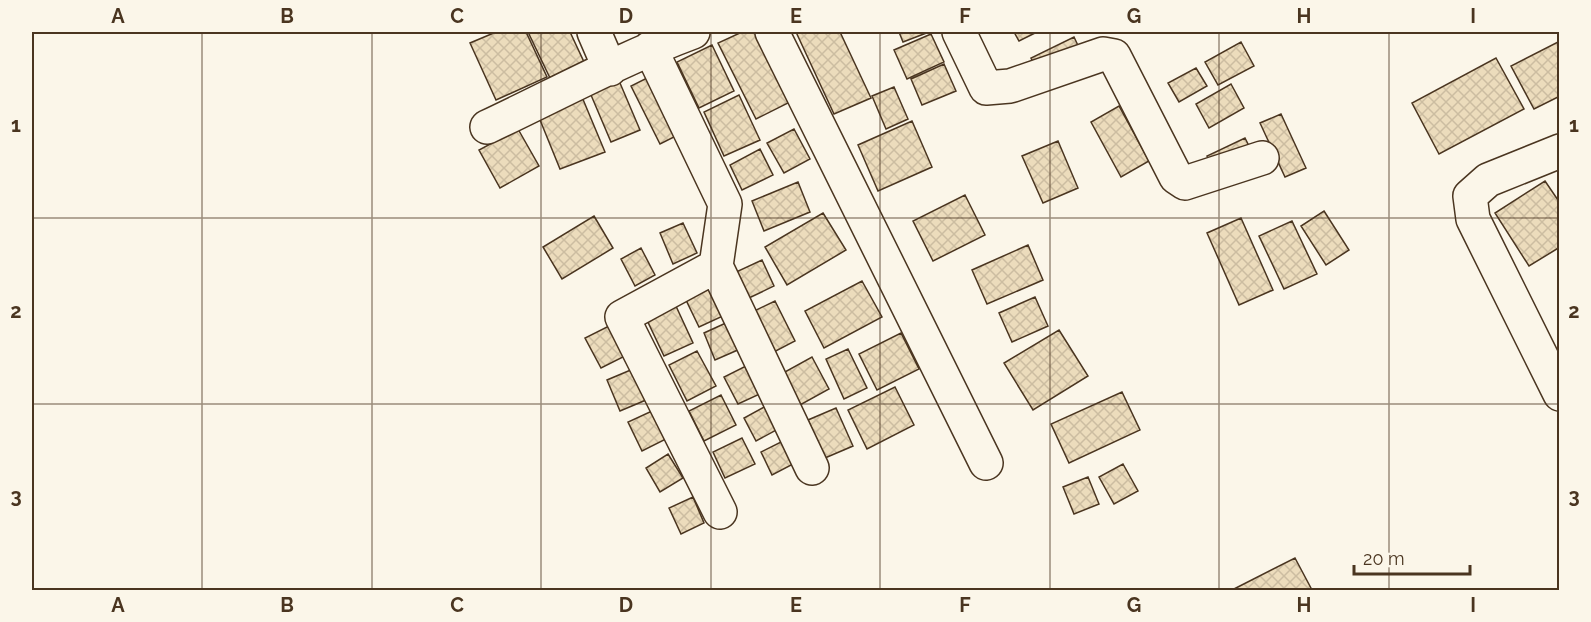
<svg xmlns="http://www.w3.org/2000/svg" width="1591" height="622" font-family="Raleway,sans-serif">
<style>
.building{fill:url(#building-cross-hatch);stroke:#4a3520;stroke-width:1.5}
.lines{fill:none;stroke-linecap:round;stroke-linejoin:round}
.minor-casing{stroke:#4a3520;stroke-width:36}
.minor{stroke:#fbf6e9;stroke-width:33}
.grid{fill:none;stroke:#4a3520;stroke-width:1.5;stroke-opacity:0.55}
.neatline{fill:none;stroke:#4a3520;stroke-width:2}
.grid-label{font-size:20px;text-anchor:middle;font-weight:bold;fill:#4a3520}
</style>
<defs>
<pattern id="building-cross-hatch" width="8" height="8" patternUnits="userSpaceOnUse" patternTransform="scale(1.5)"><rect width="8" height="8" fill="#ecdcbc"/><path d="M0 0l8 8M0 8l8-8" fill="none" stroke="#ccbda1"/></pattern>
</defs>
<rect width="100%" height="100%" fill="#fbf6e9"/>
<!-- building -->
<path class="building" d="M 496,32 L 526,32 L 547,77 L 496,100 L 470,43 Z
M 528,32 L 570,32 L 584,62 L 550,78 Z
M 742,32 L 761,32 L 796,99 L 756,119 L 718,43 Z
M 796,32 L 840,32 L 871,98 L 834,114 Z
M 899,32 L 929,32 L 903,42 Z
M 1014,32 L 1037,32 L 1019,41 Z
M 931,34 L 944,62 L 907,79 L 894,50 Z
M 1074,37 L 1081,52 L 1038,73 L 1031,58 Z
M 1560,41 L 1560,96 L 1534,109 L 1511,66 Z
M 1241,42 L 1254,66 L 1218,85 L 1205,62 Z
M 712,45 L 734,91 L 699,108 L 677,62 Z
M 1496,58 L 1524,109 L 1439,154 L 1412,103 Z
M 944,64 L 956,91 L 922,105 L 911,79 Z
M 1196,68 L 1207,86 L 1179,102 L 1168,83 Z
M 657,73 L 686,131 L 660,144 L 631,86 Z
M 617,76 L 640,130 L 611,142 L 588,88 Z
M 1231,84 L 1244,108 L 1209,128 L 1196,104 Z
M 894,87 L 908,119 L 886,129 L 872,96 Z
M 739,95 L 760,140 L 724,156 L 704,112 Z
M 582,97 L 605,152 L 560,169 L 538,115 Z
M 1119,106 L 1149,161 L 1121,177 L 1091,122 Z
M 1281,114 L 1306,168 L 1285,177 L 1260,123 Z
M 912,121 L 932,167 L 878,191 L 858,145 Z
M 518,129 L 539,166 L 500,188 L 479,150 Z
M 794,129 L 810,159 L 784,173 L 767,143 Z
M 1245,138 L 1252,152 L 1214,170 L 1207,156 Z
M 1058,141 L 1078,188 L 1043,203 L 1022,156 Z
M 760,149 L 773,175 L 742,190 L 730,165 Z
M 1545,181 L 1560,203 L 1560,247 L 1529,266 L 1495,213 Z
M 798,182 L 810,212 L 764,231 L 752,201 Z
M 965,195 L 985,235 L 933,261 L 913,221 Z
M 1324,211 L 1349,250 L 1326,265 L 1301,226 Z
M 823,213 L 846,250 L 787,285 L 765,247 Z
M 594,216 L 613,248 L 562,279 L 543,247 Z
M 1241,218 L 1273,290 L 1239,305 L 1207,233 Z
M 1292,221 L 1317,274 L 1284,289 L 1259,236 Z
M 683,223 L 697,253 L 673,264 L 660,233 Z
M 1028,245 L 1043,280 L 987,304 L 972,270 Z
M 641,248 L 655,275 L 635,286 L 621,259 Z
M 762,260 L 774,286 L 749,298 L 736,272 Z
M 862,281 L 882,317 L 824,348 L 805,311 Z
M 709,289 L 723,316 L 699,327 L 686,300 Z
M 1035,297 L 1048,326 L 1012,342 L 999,313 Z
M 775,301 L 795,341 L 770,354 L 750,313 Z
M 675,304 L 693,343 L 664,356 L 646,318 Z
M 728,322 L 740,349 L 715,360 L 704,333 Z
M 611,325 L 627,355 L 601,368 L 585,338 Z
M 1059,330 L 1088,376 L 1033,410 L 1004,363 Z
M 901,333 L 919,369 L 877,390 L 859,354 Z
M 848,349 L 867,388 L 844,399 L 826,359 Z
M 697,351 L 716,386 L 687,401 L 669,365 Z
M 812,357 L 829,389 L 800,405 L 783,373 Z
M 748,365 L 762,393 L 738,404 L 724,377 Z
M 633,369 L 646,400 L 620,411 L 607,380 Z
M 895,387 L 914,425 L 867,449 L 848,410 Z
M 1122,392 L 1140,430 L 1069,463 L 1051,424 Z
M 721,395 L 736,425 L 704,441 L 689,411 Z
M 768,405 L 780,428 L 756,441 L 744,418 Z
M 836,408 L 853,446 L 825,458 L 808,420 Z
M 652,411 L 666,439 L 642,451 L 628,422 Z
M 742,438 L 755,464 L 725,478 L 713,452 Z
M 785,440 L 797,462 L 772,475 L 761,452 Z
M 668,454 L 683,478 L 660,492 L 646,468 Z
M 1123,464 L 1138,491 L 1114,504 L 1099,477 Z
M 1088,477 L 1099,504 L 1074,514 L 1063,487 Z
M 693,497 L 704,523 L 681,534 L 669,508 Z
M 1295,558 L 1312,590 L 1232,590 Z"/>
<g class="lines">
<!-- minor casing -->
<g class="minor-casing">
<path id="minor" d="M 594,32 L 610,69
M 772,32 L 986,463
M 959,32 L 986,88 L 1010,86 L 1103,54 L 1114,56 L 1176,177 L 1185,183 L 1262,158
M 650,48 L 725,204 L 716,266 L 622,317 L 720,512
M 487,127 C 555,95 623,58 693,32
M 1560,151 L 1488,180 L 1470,196 L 1473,219 L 1560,394
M 716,266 L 812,468"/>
</g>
<!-- minor -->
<use href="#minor" class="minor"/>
</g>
<!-- grid -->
<path class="grid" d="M 202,32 L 202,590M 372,32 L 372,590M 541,32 L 541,590M 711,32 L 711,590M 880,32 L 880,590M 1050,32 L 1050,590M 1219,32 L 1219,590M 1389,32 L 1389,590M 32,218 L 1560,218M 32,404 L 1560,404"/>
<!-- border -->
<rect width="1591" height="622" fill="none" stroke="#fbf6e9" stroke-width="66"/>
<!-- scale -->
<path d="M1354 565v9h116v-9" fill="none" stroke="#4a3520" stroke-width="3"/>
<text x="1363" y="565" font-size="18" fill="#4a3520" stroke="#fbf6e9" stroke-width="4.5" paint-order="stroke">20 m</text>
<rect x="33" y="33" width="1525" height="556" class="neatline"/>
<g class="grid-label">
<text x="118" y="23">A</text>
<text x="287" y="23">B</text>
<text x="457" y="23">C</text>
<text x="626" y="23">D</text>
<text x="796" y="23">E</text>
<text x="965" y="23">F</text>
<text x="1134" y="23">G</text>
<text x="1304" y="23">H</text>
<text x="1473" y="23">I</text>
<text x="16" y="132">1</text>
<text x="1574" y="132">1</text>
<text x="16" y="318">2</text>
<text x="1574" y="318">2</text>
<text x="16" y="503">3</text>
<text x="1574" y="503">3</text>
<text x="118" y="612">A</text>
<text x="287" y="612">B</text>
<text x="457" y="612">C</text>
<text x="626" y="612">D</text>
<text x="796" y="612">E</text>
<text x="965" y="612">F</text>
<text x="1134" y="612">G</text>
<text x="1304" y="612">H</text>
<text x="1473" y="612">I</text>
</g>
</svg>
